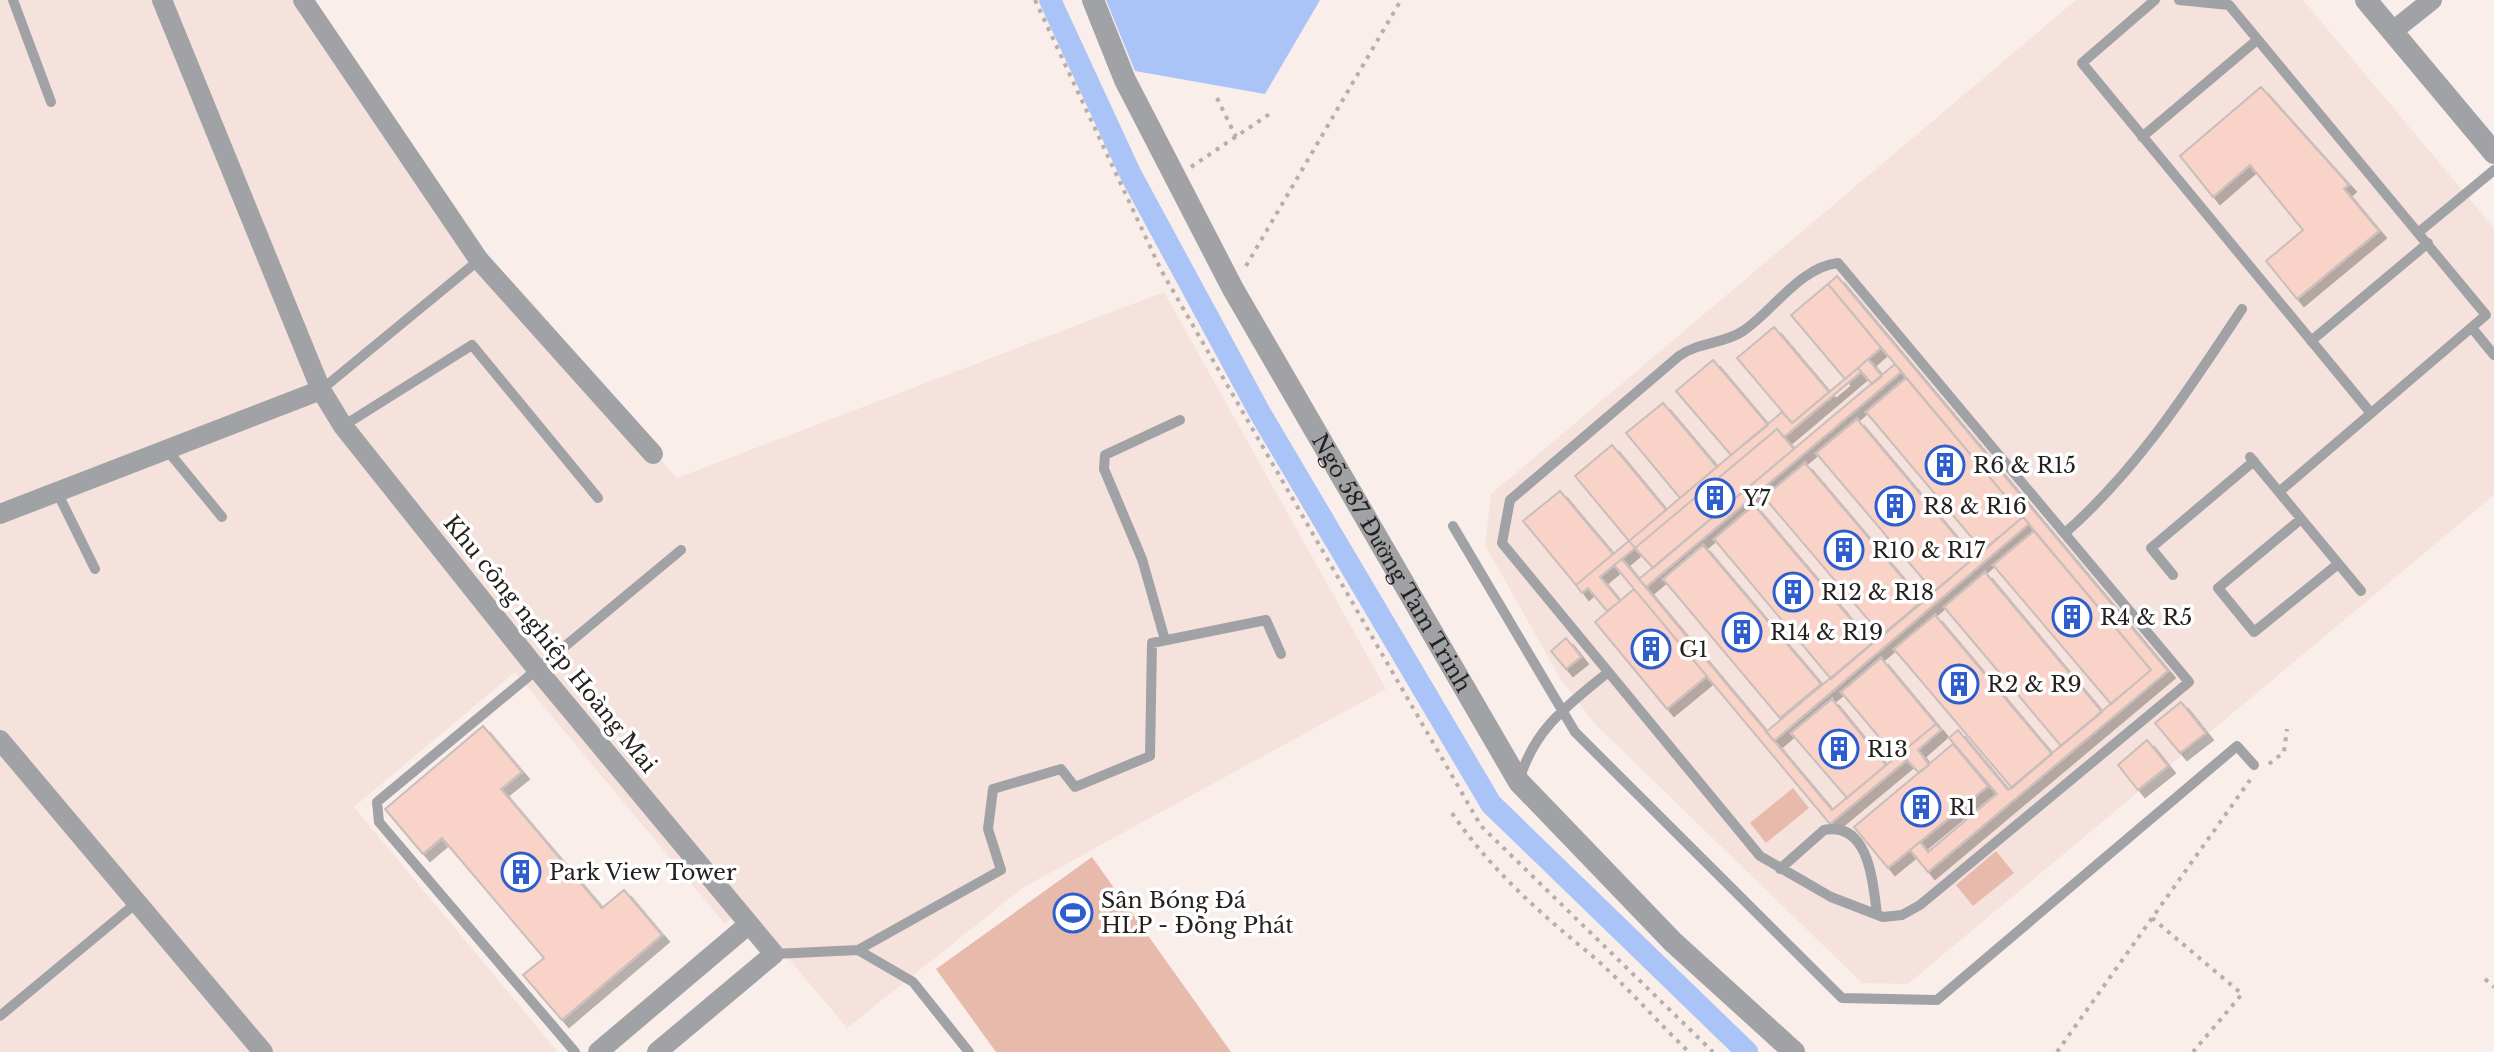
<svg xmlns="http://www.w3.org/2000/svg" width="2494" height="1052" font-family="'Libre Baskerville',serif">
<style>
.built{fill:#f6e2dc}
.green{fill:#e7baac}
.water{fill:#aac4f7}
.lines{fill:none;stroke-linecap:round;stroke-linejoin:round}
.canal{stroke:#aac4f7;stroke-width:22}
.building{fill:#f9d3c7;stroke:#c9bebb;stroke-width:2;filter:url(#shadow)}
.path{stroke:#b8afac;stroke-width:4;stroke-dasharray:4 6;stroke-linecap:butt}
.service{stroke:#a0a2a6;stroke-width:10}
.minor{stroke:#a0a2a6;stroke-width:20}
.tertiary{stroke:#a0a2a6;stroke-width:22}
.labels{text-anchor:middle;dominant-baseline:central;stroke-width:7;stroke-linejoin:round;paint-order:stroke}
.poi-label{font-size:22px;fill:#25211f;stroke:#fff;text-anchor:start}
.street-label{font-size:22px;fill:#25211f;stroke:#fff}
</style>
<defs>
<filter id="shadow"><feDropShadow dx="7" dy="7" stdDeviation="0" flood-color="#0004"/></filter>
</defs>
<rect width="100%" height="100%" fill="#f9eeea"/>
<!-- built -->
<path class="built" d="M 0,0 L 310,0 L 485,258 L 677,478 L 1164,292 L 1386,689 L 1024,887 L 847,1028 L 746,908 L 725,924 L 515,672 L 354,807 L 558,1052 L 0,1052 Z
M 2076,0 L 2303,0 L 2494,228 L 2494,495 L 1908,984 L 1862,983 L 1595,724 L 1560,678 L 1485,545 L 1491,494 Z"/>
<!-- green -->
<path class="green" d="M 1793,788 L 1809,808 L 1766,843 L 1750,823 Z
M 1996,851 L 2014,873 L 1973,906 L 1956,885 Z
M 1092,857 L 1231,1052 L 996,1052 L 936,969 Z"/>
<!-- water -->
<path class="water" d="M 1106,0 L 1320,0 L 1265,94 L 1135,71 Z"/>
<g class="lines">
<!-- canal -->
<path class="canal" d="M 1050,0 L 1131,175 L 1260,413 L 1491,804 L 1747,1052"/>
</g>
<!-- building -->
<path class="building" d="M 2261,87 L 2349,185 L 2344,189 L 2379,231 L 2297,299 L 2266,261 L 2303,230 L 2250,165 L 2213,197 L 2180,156 Z
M 1837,276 L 2168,671 L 1928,872 L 1910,850 L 1920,842 L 1928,852 L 1997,794 L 1949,738 L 1958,730 L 2008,790 L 2151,670 L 1828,284 Z
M 1828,284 L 1881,348 L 1845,379 L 1791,315 Z
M 1774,327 L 1829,392 L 1792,423 L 1737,358 Z
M 1868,359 L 1882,376 L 1872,384 L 1858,368 Z
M 1713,360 L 1768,425 L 1731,455 L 1676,391 Z
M 1895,364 L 1901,372 L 1646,587 L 1639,579 Z
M 1858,368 L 1861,372 L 1784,437 L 1777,429 L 1635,548 L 1629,541 L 1782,412 L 1792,423 Z
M 1906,378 L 2023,517 L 1983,551 L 1866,412 Z
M 1663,403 L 1717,467 L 1680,498 L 1626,433 Z
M 1857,419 L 1974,558 L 1934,592 L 1816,453 Z
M 1777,429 L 1794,449 L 1653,568 L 1635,548 Z
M 1612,445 L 1666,510 L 1629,541 L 1575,476 Z
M 1805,463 L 1923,602 L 1882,636 L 1764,497 Z
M 1560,491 L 1613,554 L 1576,585 L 1523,521 Z
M 1754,505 L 1872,644 L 1831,679 L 1714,539 Z
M 2023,517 L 2029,524 L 1774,741 L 1766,732 Z
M 2034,531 L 2151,670 L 2111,704 L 1993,565 Z
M 1629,541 L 1635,548 L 1600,577 L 1620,601 L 1607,611 L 1588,588 L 1582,593 L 1576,585 Z
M 1703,545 L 1821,684 L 1780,718 L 1663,579 Z
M 1622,559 L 1832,810 L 1936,724 L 1941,730 L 1918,750 L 1929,765 L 1919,773 L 1907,760 L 1830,824 L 1614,565 Z
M 1985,572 L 2102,712 L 2061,746 L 1944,607 Z
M 1634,589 L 1707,676 L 1667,709 L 1595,622 Z
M 1935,615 L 2052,754 L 2012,788 L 1894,649 Z
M 1566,638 L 1581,657 L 1566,669 L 1551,651 Z
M 1881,658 L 1936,724 L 1896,757 L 1841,692 Z
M 1832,699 L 1886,765 L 1847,798 L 1791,733 Z
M 2181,702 L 2206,733 L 2180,753 L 2155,723 Z
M 483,726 L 522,772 L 501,789 L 602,908 L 624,890 L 662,935 L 562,1020 L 523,975 L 544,958 L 442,838 L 423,854 L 385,809 Z
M 2147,740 L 2168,766 L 2138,790 L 2118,765 Z
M 1953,744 L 1988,786 L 1888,868 L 1854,827 Z"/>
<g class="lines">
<!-- path -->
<path class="path" d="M 1035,0 L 1161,270 L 1481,826 L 1713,1052
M 1217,98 L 1236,137
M 1191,167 L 1271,113
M 1246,266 L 1401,0
M 2269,764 L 2284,752 L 2287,729
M 1452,813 C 1488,866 1535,909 1584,949 C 1621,979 1654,1019 1689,1052
M 2152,918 L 2242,994 L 2193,1052
M 2485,979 L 2494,987
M 2057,1052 L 2250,780"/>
<!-- service -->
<path class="service" d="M 13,0 L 51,102
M 2155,0 L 2082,63 L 2370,412
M 2179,0 L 2229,5 L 2486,315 L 2279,492
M 2142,137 L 2257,40
M 2419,232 L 2494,170
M 1838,263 L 2189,682 L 1920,905 L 1902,915 L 1883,917 L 1831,897 L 1760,856 L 1502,543 L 1510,500 L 1679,356 C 1698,342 1724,344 1743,331 C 1773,311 1800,267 1838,263 Z
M 2472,328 L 2494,355
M 2311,341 L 2428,243
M 321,390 L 479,260
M 343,426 L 472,345 L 598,498
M 167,450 L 222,517
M 2250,457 L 2361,591
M 57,492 L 95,569
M 2301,519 L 2218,588 L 2254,632 L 2338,564
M 1453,526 L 1575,732 L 1842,998 L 1937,1000 L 2237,746 L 2254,765
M 2065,533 C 2138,469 2189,389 2242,309
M 2173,575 L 2151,548 L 2254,461
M 1165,640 L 1142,559 L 1104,469 L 1105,455 L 1180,420
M 1519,781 C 1534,729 1567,706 1607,673
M 1780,869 L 1824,830 C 1870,821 1873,885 1877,914
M 858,950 L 1001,870 L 988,829 L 993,789 L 1061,769 L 1075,787 L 1150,756 L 1152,643 L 1266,620 L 1281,654
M 774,954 L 858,950 L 913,982 L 969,1052
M 0,1016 L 135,904
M 575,1052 L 379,822 L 377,802 L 681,550"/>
<!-- minor -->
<path class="minor" d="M 162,0 L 321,390 L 343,426 L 536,668 L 774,954 L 657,1052
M 303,0 L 479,260 L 653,454
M 2393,31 L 2432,0
M 0,514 L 321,390
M 0,740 L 263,1052
M 598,1052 L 749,924"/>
<!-- tertiary -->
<g class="tertiary">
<path id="s1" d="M 1093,0 L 1125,80 L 1233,289 L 1519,782 L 1673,942 L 1794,1052"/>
<path d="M 2366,0 L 2494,153"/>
</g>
</g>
<!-- icons -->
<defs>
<g id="building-ring" transform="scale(2)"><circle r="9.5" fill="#fff" stroke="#2e5ecd" stroke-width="1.5"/><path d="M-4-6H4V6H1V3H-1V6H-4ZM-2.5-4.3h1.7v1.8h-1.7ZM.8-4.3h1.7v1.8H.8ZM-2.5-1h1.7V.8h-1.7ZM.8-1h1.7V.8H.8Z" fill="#2e5ecd"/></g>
<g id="stadium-ring" transform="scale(2)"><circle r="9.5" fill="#fff" stroke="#2e5ecd" stroke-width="1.5"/><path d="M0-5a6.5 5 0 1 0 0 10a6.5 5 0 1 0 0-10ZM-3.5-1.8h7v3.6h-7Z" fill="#2e5ecd"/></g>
</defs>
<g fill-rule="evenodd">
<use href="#building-ring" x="1945" y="465"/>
<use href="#building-ring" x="1715" y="498"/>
<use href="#building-ring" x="1895" y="506"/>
<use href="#building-ring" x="1844" y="550"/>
<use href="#building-ring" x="1793" y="592"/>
<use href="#building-ring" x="2072" y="617"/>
<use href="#building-ring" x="1742" y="632"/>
<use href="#building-ring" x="1651" y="649"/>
<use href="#building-ring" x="1959" y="684"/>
<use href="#building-ring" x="1839" y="749"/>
<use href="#building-ring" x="1921" y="807"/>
<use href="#building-ring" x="521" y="872"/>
<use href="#stadium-ring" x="1073" y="913"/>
</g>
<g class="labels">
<!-- poi labels -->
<g class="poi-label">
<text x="1973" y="465">R6 &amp; R15</text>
<text x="1743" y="498">Y7</text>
<text x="1923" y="506">R8 &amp; R16</text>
<text x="1872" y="550">R10 &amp; R17</text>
<text x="1821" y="592">R12 &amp; R18</text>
<text x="2100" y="617">R4 &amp; R5</text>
<text x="1770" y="632">R14 &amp; R19</text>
<text x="1679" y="649">G1</text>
<text x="1987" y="684">R2 &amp; R9</text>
<text x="1867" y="749">R13</text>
<text x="1949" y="807">R1</text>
<text x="549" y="872">Park View Tower</text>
<text x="1101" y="900">Sân Bóng Đá<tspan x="1101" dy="25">HLP - Đồng Phát</tspan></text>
</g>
<!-- street labels -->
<g class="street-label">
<text stroke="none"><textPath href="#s1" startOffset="638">Ngõ 587 Đường Tam Trinh</textPath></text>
<text transform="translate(550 644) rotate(51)">Khu công nghiệp Hoàng Mai</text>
</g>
</g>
</svg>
